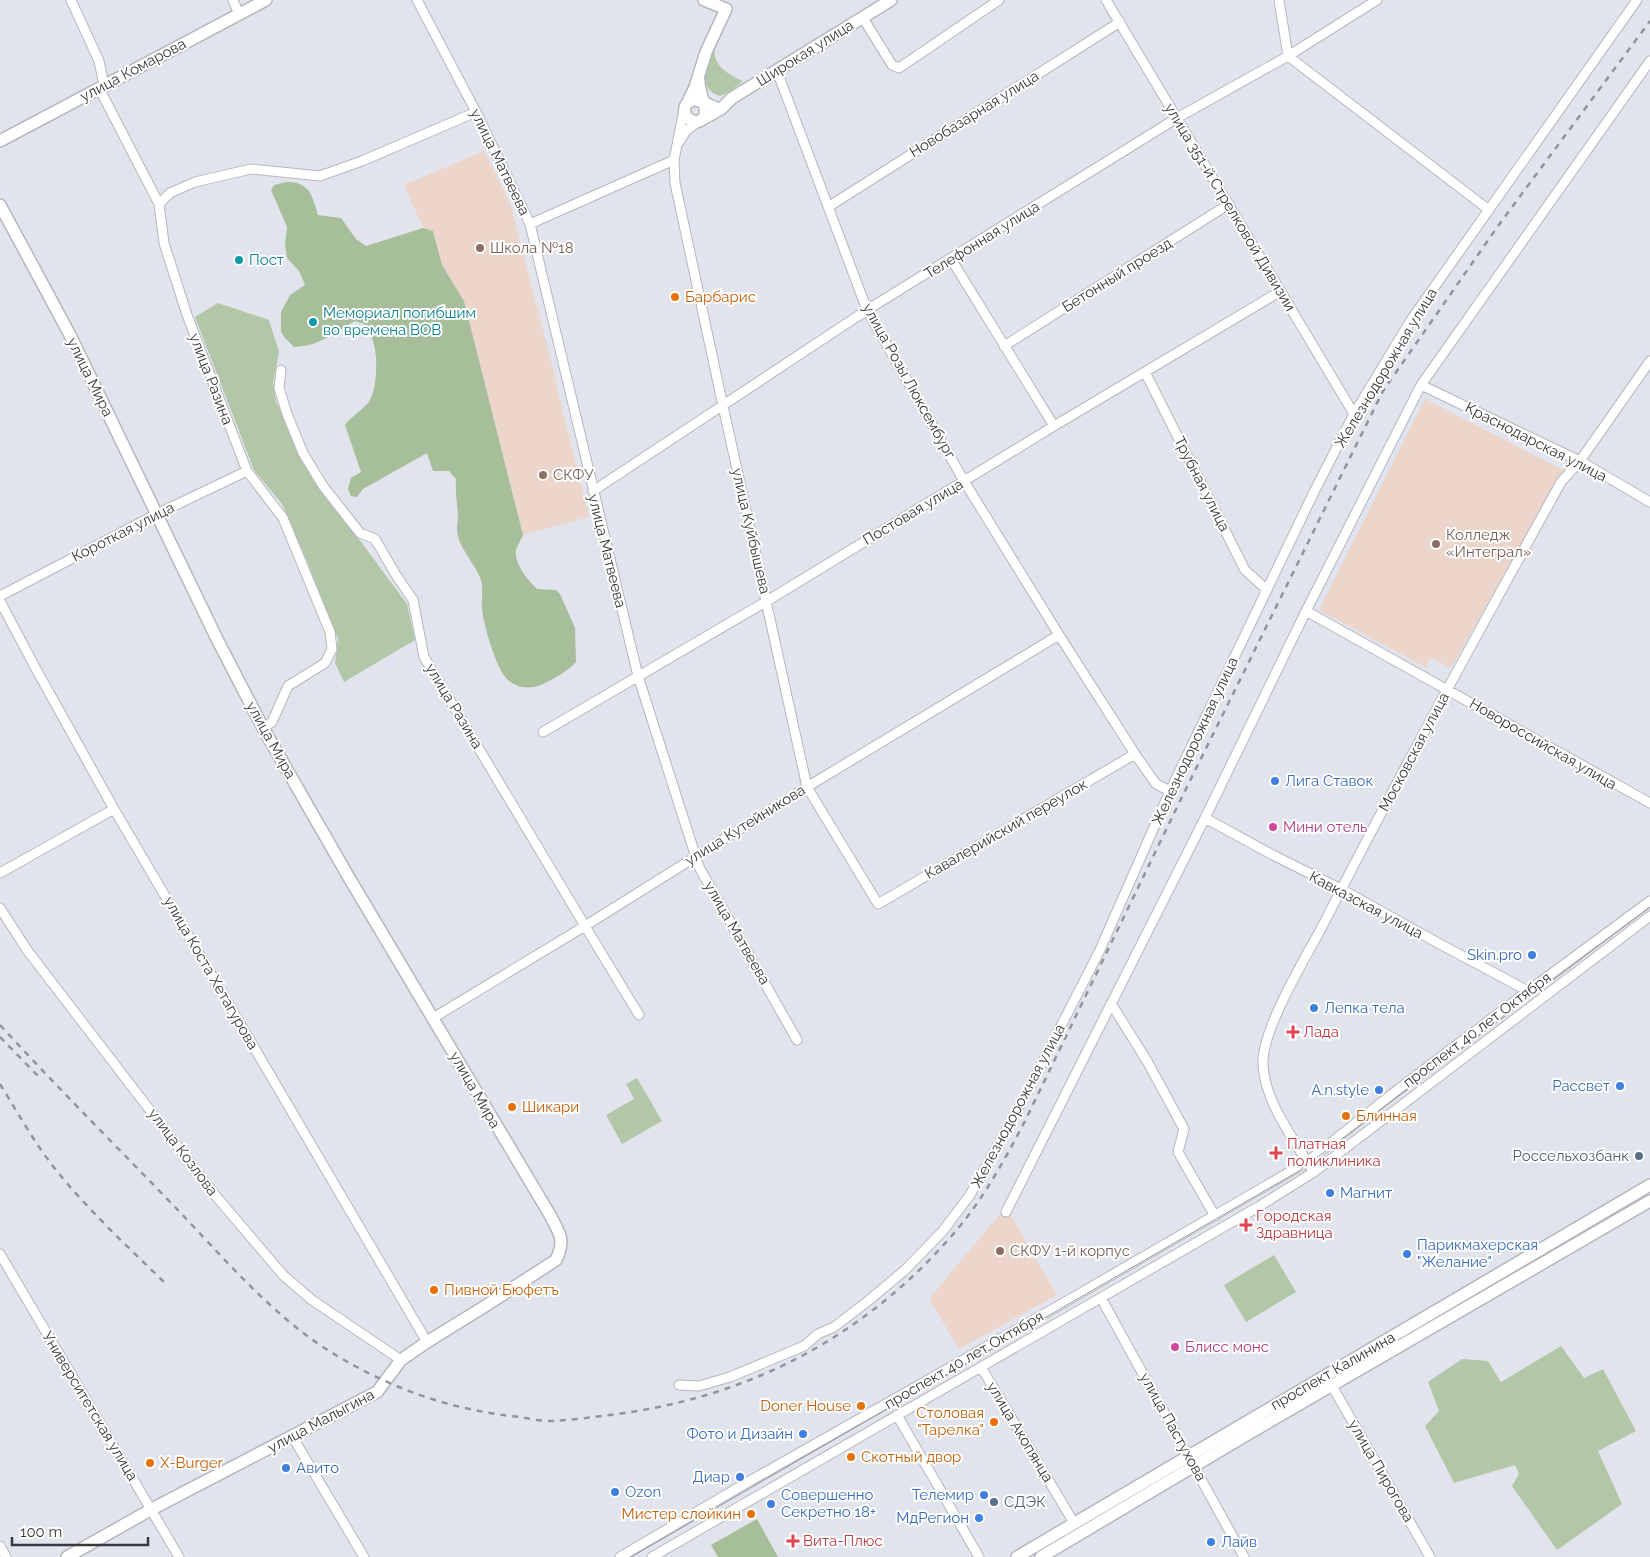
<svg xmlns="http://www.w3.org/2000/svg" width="1650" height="1557" font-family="Raleway,sans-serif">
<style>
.education{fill:#ecd5ca}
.green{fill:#b2c6a8}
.forest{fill:#a6be99}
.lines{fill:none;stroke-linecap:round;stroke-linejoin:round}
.minor-casing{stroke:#b5b7bf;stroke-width:11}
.major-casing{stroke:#b5b7bf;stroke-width:14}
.minor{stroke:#fff;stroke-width:9}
.major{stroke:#fff;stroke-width:11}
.tram{stroke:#92949a;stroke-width:1}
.rail{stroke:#92949a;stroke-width:2.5;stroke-dasharray:6 6;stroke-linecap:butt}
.education-dot{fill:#8d6e63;stroke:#fff;stroke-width:2}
.culture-dot{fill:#0f9aa8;stroke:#fff;stroke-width:2}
.food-dot{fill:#e8710a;stroke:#fff;stroke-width:2}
.shop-dot{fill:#3f7fe0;stroke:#fff;stroke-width:2}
.hotel-dot{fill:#d1479c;stroke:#fff;stroke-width:2}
.health-dot{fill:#e0444e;stroke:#fff;stroke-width:2}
.service-dot{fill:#5c6f8a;stroke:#fff;stroke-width:2}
.labels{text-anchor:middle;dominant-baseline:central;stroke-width:4;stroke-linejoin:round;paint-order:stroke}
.street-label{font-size:15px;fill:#38393d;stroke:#fff}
.education-label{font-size:15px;fill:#785e54;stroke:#fff;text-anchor:start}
.culture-label{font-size:15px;fill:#0d838f;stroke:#fff;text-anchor:start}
.food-label{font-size:15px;fill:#c56008;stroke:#fff;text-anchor:start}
.shop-label{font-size:15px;fill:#366cbe;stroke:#fff;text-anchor:start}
.hotel-label{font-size:15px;fill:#b23c85;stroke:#fff;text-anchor:start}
.health-label{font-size:15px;fill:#be3a42;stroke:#fff;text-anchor:start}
.service-label{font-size:15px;fill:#4e5e75;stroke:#fff;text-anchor:end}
</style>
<rect width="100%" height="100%" fill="#e2e4ed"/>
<!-- education -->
<path class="education" d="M 484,151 L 510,203 L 547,345 L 589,517 L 523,535 L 464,301 L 442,265 L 433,231 L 423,228 L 404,185 Z
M 1425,399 L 1563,470 L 1451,668 L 1431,657 L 1425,667 L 1319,610 Z
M 1006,1207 L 1057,1295 L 959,1349 L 929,1299 Z"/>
<!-- green -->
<path class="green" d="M 711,46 L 715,48 C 712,65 729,75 743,81 L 729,92 L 720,96 C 696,89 707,63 711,46 Z
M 218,303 L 269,320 L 279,352 L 273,383 L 276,401 L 305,466 L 407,604 L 415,640 L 344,682 L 335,663 L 338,639 L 304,554 L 282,504 L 254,470 L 195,317 Z
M 637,1078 L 662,1121 L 622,1144 L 606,1115 L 634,1099 L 626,1084 Z
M 1274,1255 L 1296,1292 L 1246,1322 L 1224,1285 Z
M 1561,1346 L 1584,1378 L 1603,1369 L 1636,1431 L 1598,1451 L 1622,1504 L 1557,1550 L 1512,1486 L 1519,1474 L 1515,1465 L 1454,1483 L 1425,1426 L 1439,1411 L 1428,1382 L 1462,1359 L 1488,1361 L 1501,1382 Z"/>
<!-- forest -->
<path class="forest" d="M 286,182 C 310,182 312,195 318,215 L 341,218 L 356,239 L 366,246 L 423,228 L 433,231 L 442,265 L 464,301 L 523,535 C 521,540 517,546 516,550 C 514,564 528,580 537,589 L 556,590 L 560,594 L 575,628 L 576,662 C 568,671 555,678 545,683 C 532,690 516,689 506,678 C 496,667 484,626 482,610 C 481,601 483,592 482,584 C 480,570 461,551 458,536 C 456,529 458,521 458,513 C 457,502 455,491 456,479 L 449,471 L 433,471 L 427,453 L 363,489 L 357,497 L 351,496 L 348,489 L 351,478 L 361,472 L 345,425 C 352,416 361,411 368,403 C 377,392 378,360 374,345 C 373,338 368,331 364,324 L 355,321 C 336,332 317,347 294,347 L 284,337 L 281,331 L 281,312 L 290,295 L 305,285 L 299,271 L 287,258 L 285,245 L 287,227 L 271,190 L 274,185 Z
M 757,1519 L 778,1557 L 718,1557 L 711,1545 Z"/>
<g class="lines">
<!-- minor casing -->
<g class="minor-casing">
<path id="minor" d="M 71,0 L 99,61 L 104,85
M 233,0 L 239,14
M 417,0 L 476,112 L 530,224 L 638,676 L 699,867 L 797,1040
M 1106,0 L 1354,414
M 1279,0 L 1288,56 L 1489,210
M 863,18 L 892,65 L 899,68 L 999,0
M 777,71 L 867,310 L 964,481 L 1059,635 L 1135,754 L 1156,784 L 1170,791
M 99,88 L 159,204 L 164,243 L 187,315 L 247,471 L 283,518 L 330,632 L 332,649 L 325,663 L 288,686 L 272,722 L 263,728
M 684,109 L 674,160 L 675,183 L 723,406 L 807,787 L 878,904 L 1135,754
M 679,142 L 686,131 L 699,121
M 159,204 L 170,193 L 195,182 L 251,169 L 320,176 L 362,161 L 476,112
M 828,207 L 1120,22
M 530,224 L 674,160
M 951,259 L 1054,426
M 1004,346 L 1229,204
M 281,370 L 279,388 L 287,414 L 303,453 L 323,486 L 360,533 L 375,539 L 396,575 L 413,600 L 424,657 L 585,926 L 639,1015
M 1145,372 L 1245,570 L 1267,590
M 1421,385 L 1580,461 L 1650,502
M 593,491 L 867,310 L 1177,118 L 1288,56 L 1377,0
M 0,596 L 157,514 L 247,471
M 0,601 L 36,669 L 114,809 L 427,1342
M 1306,611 L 1650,803
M 543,732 L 767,601 L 1054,426 L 1281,291
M 1205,818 L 1271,854 L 1341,889 L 1438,943 L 1528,991
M 0,873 L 114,809
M 0,908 L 27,950 L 215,1195 L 283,1275 L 312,1300 L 401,1360
M 1112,1005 L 1147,1061 L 1184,1129 L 1178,1152 L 1215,1216
M 433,1018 L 585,926 L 807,787 L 1059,635
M 1314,1172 L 1307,1162 C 1289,1132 1265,1100 1263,1065 C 1261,1030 1306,957 1323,925 C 1399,776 1480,629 1561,482 L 1580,461 L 1650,361
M 1006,1212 L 1205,818 L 1306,611 L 1421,385 L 1650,61
M 0,1254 L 179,1557
M 1101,1298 L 1244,1557
M 981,1367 L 1074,1523
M 679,1385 L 699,1386 L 730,1377 L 804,1346 L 818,1334 L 834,1327 L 868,1301 L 905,1270 L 942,1232 L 970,1195 L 1025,1096 L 1099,952 L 1170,791 L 1314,492 L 1354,414 L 1411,320 L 1637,0
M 1332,1386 L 1430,1557
M 897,1415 L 979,1557
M 292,1436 L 364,1557
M 0,1546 L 6,1557
M 620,1557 L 748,1482 L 1060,1305 L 1307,1162 L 1392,1094 L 1528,991 L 1650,901
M 652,1557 L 1258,1207 L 1314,1172 L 1650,916"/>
</g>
<!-- major casing -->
<g class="major-casing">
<path id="major" d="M 699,81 C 698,96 717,120 694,122 L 686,117 C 685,113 683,109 686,105 C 694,92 711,109 721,109
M 687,104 L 695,87 L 706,52 L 726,9 L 704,0
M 703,119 L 721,109 L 732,98 L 891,0
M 0,141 L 266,0
M 0,205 L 70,335 L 217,639 L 263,728 L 348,876 L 550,1215 C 559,1233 566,1239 556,1260 L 482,1308 L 427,1342 L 401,1360 L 377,1392 L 152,1509 L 67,1557
M 1017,1557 L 1650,1185
M 1041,1557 L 1248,1434 L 1650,1201"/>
</g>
<!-- minor -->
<use href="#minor" class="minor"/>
<!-- major -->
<use href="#major" class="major"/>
<!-- tram -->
<path class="tram" d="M 631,1557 L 1299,1171 L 1650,907"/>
<!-- rail -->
<path class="rail" d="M 0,1025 C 57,1087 117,1147 175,1207 C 221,1255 270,1313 326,1349 C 386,1387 449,1410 520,1417 C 530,1419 541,1421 552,1421 C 573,1420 595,1417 617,1414 C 747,1397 860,1339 948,1240 C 980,1205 1003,1163 1025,1121 L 1181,799 L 1383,391 L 1498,226 L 1650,21
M 0,1037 L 41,1079
M 0,1084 C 18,1113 35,1144 56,1170 C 89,1211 128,1247 165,1283"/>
</g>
<!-- markers -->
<g class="education-dot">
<circle cx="480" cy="248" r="5"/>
<circle cx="543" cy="475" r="5"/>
<circle cx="1436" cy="544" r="5"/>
<circle cx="1000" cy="1251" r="5"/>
</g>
<g class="culture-dot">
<circle cx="239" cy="260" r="5"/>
<circle cx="313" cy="322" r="5"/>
</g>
<g class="food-dot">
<circle cx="675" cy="297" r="5"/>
<circle cx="512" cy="1107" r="5"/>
<circle cx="1346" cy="1116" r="5"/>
<circle cx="434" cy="1290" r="5"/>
<circle cx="861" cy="1406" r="5"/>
<circle cx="994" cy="1422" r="5"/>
<circle cx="851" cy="1457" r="5"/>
<circle cx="150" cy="1463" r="5"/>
<circle cx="751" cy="1514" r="5"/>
</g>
<g class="shop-dot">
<circle cx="1275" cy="781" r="5"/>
<circle cx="1532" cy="955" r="5"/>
<circle cx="1314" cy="1008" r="5"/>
<circle cx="1620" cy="1086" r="5"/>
<circle cx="1379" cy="1090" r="5"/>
<circle cx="1330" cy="1193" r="5"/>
<circle cx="1407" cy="1254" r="5"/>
<circle cx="803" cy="1434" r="5"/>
<circle cx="286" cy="1468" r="5"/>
<circle cx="740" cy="1477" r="5"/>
<circle cx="615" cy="1492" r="5"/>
<circle cx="984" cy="1495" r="5"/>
<circle cx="771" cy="1504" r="5"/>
<circle cx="979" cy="1518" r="5"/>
<circle cx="1211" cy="1542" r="5"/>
</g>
<g class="hotel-dot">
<circle cx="1273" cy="827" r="5"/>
<circle cx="1175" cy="1347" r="5"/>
</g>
<g class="health-dot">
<path d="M1290.5 1024.5h5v5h5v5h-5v5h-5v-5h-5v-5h5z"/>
<path d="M1273.5 1145.5h5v5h5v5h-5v5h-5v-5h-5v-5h5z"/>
<path d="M1243.5 1217.5h5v5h5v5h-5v5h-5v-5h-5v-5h5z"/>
<path d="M790.5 1533.5h5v5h5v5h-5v5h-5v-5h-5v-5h5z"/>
</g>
<g class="service-dot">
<circle cx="1639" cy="1156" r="5"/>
<circle cx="994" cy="1502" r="5"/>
</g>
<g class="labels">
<!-- street labels -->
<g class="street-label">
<text transform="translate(805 53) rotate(-32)">Широкая улица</text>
<text transform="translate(133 70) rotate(-28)">улица Комарова</text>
<text transform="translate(974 114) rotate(-32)">Новобазарная улица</text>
<text transform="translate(500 162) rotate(64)">улица Матвеева</text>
<text transform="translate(1230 207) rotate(59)">улица 351-й Стрелковой Дивизии</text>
<text transform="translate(982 240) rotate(-32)">Телефонная улица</text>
<text transform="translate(1117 275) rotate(-32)">Бетонный проезд</text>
<text transform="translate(1386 368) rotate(-59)">Железнодорожная улица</text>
<text transform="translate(90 377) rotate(64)">улица Мира</text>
<text transform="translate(211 379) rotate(69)">улица Разина</text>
<text transform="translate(909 381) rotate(61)">улица Розы Люксембург</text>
<text transform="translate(1536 442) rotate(27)">Краснодарская улица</text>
<text transform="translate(1202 484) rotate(63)">Трубная улица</text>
<text transform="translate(913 512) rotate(-31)">Постовая улица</text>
<text transform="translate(751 531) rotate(77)">улица Куйбышева</text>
<text transform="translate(123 532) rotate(-27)">Короткая улица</text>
<text transform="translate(607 551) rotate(76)">улица Матвеева</text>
<text transform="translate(454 706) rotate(59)">улица Разина</text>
<text transform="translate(271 740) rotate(61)">улица Мира</text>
<text transform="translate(1195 741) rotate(-65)">Железнодорожная улица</text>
<text transform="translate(1543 744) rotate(30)">Новороссийская улица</text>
<text transform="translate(1414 752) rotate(-62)">Московская улица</text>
<text transform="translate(745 825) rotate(-32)">улица Кутейникова</text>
<text transform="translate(1006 829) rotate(-30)">Кавалерийский переулок</text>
<text transform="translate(1366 905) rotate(28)">Кавказская улица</text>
<text transform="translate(737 933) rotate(60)">улица Матвеева</text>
<text transform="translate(211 973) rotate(60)">улица Коста Хетагурова</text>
<text transform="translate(1477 1030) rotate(-37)">проспект 40 лет Октября</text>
<text transform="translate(475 1090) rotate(60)">улица Мира</text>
<text transform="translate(1018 1106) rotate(-62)">Железнодорожная улица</text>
<text transform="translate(183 1152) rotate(53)">улица Козлова</text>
<text transform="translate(964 1360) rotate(-30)">проспект 40 лет Октября</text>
<text transform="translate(1333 1371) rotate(-30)">проспект Калинина</text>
<text transform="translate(90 1406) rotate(59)">Университетская улица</text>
<text transform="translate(321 1421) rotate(-28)">улица Малыгина</text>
<text transform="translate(1173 1427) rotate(61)">улица Пастухова</text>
<text transform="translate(1020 1432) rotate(59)">улица Акопянца</text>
<text transform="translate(1381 1471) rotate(60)">улица Пирогова</text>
</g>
<!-- education labels -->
<g class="education-label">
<text x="490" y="248">Школа №18</text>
<text x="553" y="475">СКФУ</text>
<text x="1446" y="535">Колледж<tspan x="1446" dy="17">«Интеграл»</tspan></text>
<text x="1010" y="1251">СКФУ 1-й корпус</text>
</g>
<!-- culture labels -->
<g class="culture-label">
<text x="249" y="260">Пост</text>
<text x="323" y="313">Мемориал погибшим<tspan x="323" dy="17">во времена ВОВ</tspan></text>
</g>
<!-- food labels -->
<g class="food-label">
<text x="685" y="297">Барбарис</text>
<text x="522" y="1107">Шикари</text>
<text x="1356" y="1116">Блинная</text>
<text x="444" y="1290">Пивной Бюфетъ</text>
<text x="851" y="1406" text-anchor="end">Doner House</text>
<text x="984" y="1413" text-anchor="end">Столовая<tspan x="984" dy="17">"Тарелка"</tspan></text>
<text x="861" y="1457">Скотный двор</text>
<text x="160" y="1463">X-Burger</text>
<text x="741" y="1514" text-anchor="end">Мистер слойкин</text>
</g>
<!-- shop labels -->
<g class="shop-label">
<text x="1285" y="781">Лига Ставок</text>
<text x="1522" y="955" text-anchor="end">Skin.pro</text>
<text x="1324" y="1008">Лепка тела</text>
<text x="1610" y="1086" text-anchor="end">Рассвет</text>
<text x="1369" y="1090" text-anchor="end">A.n.style</text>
<text x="1340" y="1193">Магнит</text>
<text x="1417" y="1245">Парикмахерская<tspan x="1417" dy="17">"Желание"</tspan></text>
<text x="793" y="1434" text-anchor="end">Фото и Дизайн</text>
<text x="296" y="1468">Авито</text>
<text x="730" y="1477" text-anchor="end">Диар</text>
<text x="625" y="1492">Ozon</text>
<text x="781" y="1495">Совершенно<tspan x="781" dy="17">Секретно 18+</tspan></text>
<text x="974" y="1495" text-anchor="end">Телемир</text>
<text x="969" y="1518" text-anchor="end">МдРегион</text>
<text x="1221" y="1542">Лайв</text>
</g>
<!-- hotel labels -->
<g class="hotel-label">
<text x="1283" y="827">Мини отель</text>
<text x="1185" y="1347">Блисс монс</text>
</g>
<!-- health labels -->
<g class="health-label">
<text x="1303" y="1032">Лада</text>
<text x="1287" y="1144">Платная<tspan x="1287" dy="17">поликлиника</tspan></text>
<text x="1256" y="1216">Городская<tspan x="1256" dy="17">Здравница</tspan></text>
<text x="803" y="1541">Вита-Плюс</text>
</g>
<!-- service labels -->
<g class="service-label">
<text x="1629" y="1156">Россельхозбанк</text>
<text x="1004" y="1502" text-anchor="start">СДЭК</text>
</g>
</g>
<!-- scale -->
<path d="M12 1537v8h136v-8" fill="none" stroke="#38393d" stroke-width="2.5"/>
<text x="20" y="1537" font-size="15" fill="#38393d" stroke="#ffffff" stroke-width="4" paint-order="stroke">100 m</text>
</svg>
